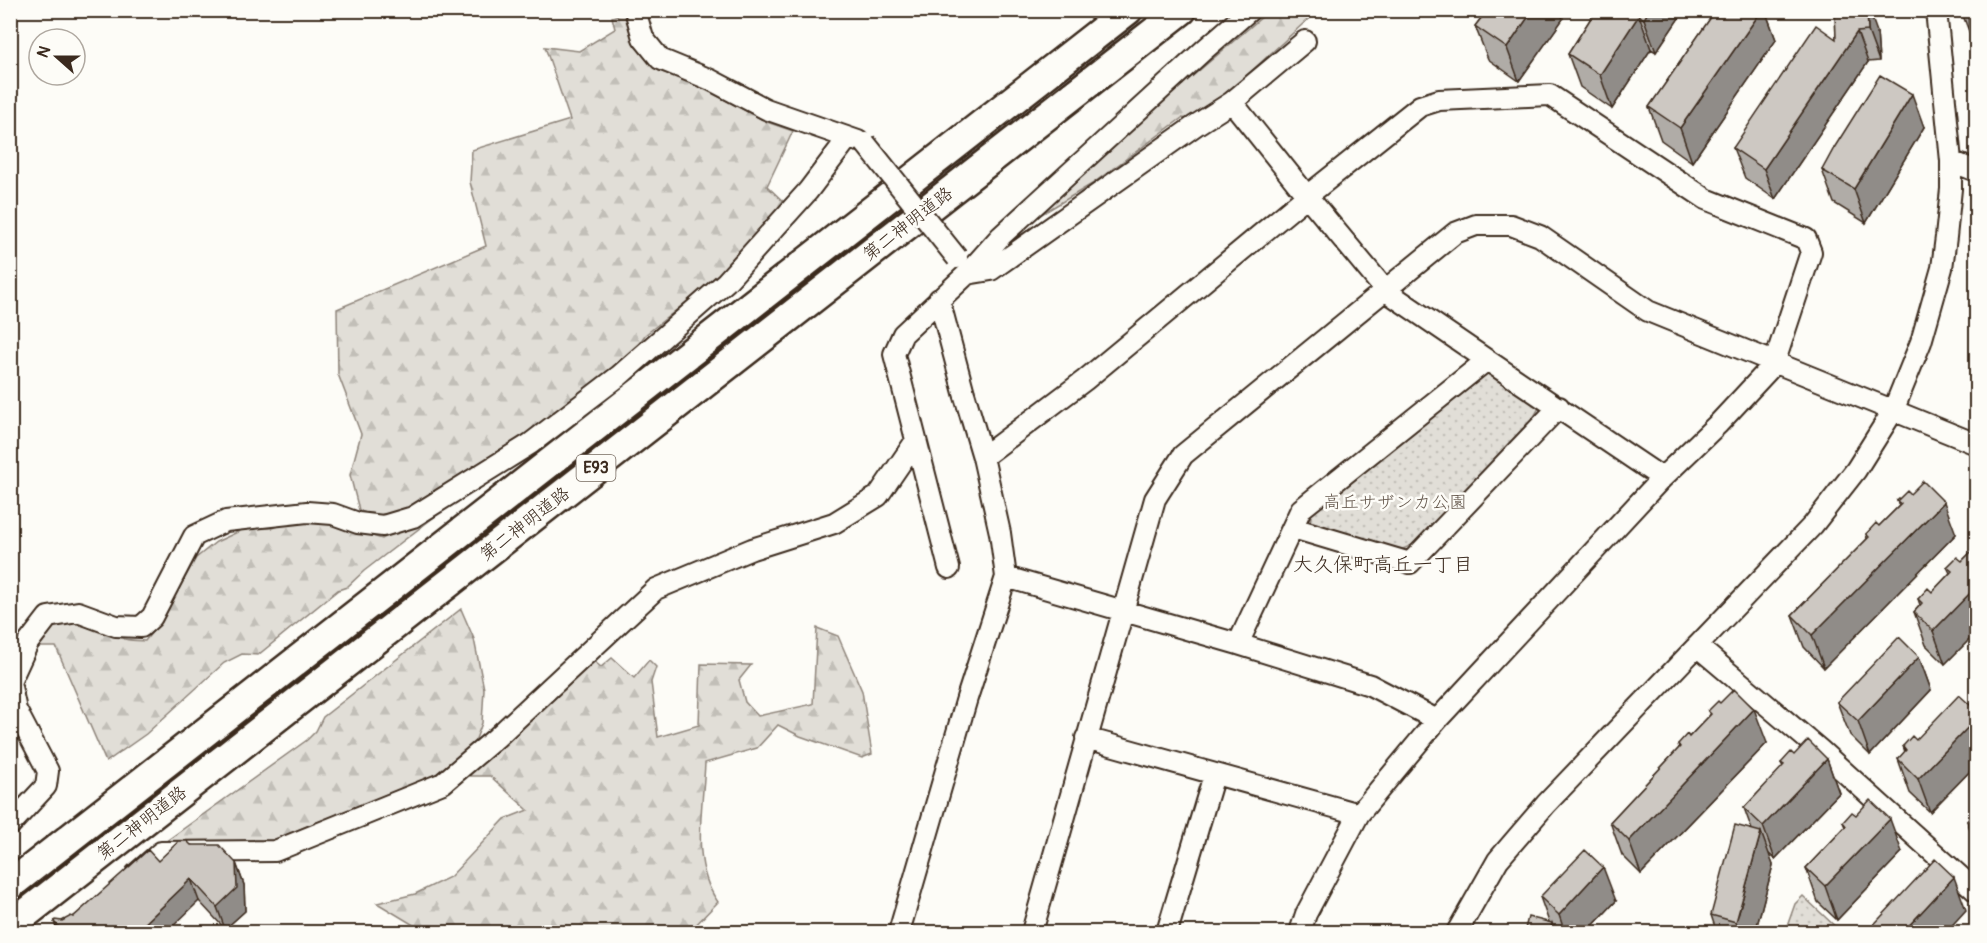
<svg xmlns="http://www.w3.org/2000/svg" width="1987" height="943" font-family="Pangolin,'Klee One',sans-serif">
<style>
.grass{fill:url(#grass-dots);stroke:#8e847a;stroke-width:1.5}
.forest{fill:url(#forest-firs);stroke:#8e847a;stroke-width:1.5}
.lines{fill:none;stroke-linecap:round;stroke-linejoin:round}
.minor-casing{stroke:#3b2a1e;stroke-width:24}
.highway-casing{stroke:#3b2a1e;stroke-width:33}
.minor{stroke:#fdfcf7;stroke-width:20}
.highway{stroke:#fdfcf7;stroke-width:28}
.minor-bridge-casing{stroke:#3b2a1e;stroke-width:24;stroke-linecap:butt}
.minor-bridge{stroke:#fdfcf7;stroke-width:20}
.wall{fill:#b0aca7;stroke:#3b2a1e;stroke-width:1.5}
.shaded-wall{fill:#908c88;stroke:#3b2a1e;stroke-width:1.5}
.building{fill:#cdc8c2;stroke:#3b2a1e;stroke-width:1.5}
.labels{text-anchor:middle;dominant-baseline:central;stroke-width:5;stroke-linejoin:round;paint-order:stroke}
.shield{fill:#fdfcf7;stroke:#75695f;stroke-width:1.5}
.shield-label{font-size:16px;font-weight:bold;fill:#3b2a1e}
.street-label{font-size:18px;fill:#3b2a1e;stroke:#fdfcf7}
.park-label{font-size:18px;fill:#64574c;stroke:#fdfcf7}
.neighbourhood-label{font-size:20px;fill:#3b2a1e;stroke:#fdfcf7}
</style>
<defs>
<pattern id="grass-dots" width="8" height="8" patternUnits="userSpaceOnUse" patternTransform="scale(1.5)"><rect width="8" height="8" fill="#e1ded7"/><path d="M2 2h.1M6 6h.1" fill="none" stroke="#c2bfb8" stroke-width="1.8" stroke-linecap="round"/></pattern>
<pattern id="forest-firs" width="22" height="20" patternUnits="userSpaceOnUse" patternTransform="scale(1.5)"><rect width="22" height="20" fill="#e1ded7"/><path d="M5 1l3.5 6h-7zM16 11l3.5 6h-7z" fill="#c2bfb8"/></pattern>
</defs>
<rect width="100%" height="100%" fill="#fdfcf7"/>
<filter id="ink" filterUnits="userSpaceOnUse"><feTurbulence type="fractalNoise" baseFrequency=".0167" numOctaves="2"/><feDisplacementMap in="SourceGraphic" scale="12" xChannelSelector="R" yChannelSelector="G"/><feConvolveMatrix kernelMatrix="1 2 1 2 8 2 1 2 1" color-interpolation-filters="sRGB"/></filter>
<g filter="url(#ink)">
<!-- grass -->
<path class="grass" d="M 1488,374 L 1497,377 L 1535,402 L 1539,408 L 1528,427 L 1419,542 L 1403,549 L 1387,547 L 1310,521 L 1312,511 L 1479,375 Z
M 1803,896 L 1841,932 L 1785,932 L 1795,904 Z"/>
<!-- forest -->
<path class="forest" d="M 1269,11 L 1317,11 L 1220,100 L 1190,119 L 1182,118 L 1092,184 L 1040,215 L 1121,137 Z
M 625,13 L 636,47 L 659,71 L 691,82 L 767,122 L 793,131 L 767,186 L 788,206 L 752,250 L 645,335 L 626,362 L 543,427 L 406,512 L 372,516 L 359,510 L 350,475 L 361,434 L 338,374 L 337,309 L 486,246 L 470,182 L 472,150 L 570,120 L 545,47 L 579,51 L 615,29 L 612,17 Z
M 464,494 L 364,571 L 347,587 L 338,590 L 258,655 L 242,654 L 224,663 L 146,734 L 106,762 L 56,647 L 38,647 C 64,601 85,627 122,638 C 129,641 137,640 145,641 L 160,622 L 196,558 L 216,542 L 244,529 L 273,528 L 297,520 L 336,525 L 382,539 Z
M 461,609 L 474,639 L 484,689 L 482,723 L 474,744 L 455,763 L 434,779 L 307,826 L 269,842 L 165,842 L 307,740 L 316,731 L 323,717 Z
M 817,628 L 838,636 L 862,691 L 872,754 L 862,758 L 800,736 L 778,725 L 757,748 L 705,763 C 703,809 690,863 718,902 L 689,932 L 425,932 L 377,903 L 415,894 L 450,877 L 505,819 L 528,810 L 490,776 L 470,776 L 472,765 L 591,659 L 601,667 L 612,658 L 634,678 L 649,660 L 656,667 L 651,682 L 658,737 L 699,725 L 701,664 L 751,665 L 739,680 L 745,702 L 758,716 L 813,704 Z"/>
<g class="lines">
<!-- minor casing -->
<g class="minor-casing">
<path id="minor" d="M 635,10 L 643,38 L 660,59 L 711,80 L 766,109 L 858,141
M 1232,102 L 1307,196 L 1386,291 L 1487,360
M 1951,161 L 1976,171
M 967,274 L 991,270 L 1196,125 L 1232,102 L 1305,41
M 983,457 L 1085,380 L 1307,196 L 1420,106 L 1439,100 L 1550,95 L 1706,199 L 1806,239 L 1811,252 L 1774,364 L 1719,423 L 1662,478 L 1437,720 L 1359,814 L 1306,914 L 1300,932
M 1293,528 L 1410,563 L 1559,407
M 949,568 L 894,354 L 903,334 L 967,274 L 1001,236 L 1204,50 L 1250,10
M 1006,577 L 1238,644
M 1697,646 L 1820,750 L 1976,891
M 10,682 L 28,643 L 48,617 L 78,612 L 116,626 L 141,627 L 152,617 L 194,536 L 226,521 L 307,512 L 333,514 L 358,523 L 383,526 L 413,517 L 530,444 L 619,376 L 726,282 L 808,191 L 848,138
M 10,682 L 16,710 L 48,771 L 46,786 L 10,825
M 1437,720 L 1370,685 L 1238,644 L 1301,509 L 1487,360 L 1662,478
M 1086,738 L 1359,814
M 136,874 L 161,852 L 275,851 L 443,783 L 496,738 L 656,589 L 752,549 L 834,523 L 878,496 L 915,442
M 899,932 L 967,698 L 1006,577 L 1000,533 L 983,457 L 964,393 L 939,299
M 1032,932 L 1155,499 L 1183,455 L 1455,233 L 1476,225 L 1511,225 L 1540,236 L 1648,311 L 1976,444
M 1167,932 L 1214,775
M 1457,932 L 1498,860 L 1546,804 L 1813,525 L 1856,470 L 1893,411 L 1921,342 L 1942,268 L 1946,237 L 1951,189 L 1951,161 L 1936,10"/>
</g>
<!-- highway casing -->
<g class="highway-casing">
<path id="highway" d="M 10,885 L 1128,10
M 10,926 L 1182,10"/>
</g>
<!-- minor -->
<use href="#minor" class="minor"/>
<!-- highway -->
<use href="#highway" class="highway"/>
<!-- minor-bridge casing -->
<g class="minor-bridge-casing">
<path id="minor-bridge" d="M 865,143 L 957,258"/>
</g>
<!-- minor-bridge -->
<use href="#minor-bridge" class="minor-bridge"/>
</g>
<!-- wall -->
<path class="wall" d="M 1484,10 L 1560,10 L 1563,19 L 1519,81 L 1488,59 L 1475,26 L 1481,18 L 1480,16 Z
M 1596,10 L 1679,18 L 1656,52 L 1651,49 L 1612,109 L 1580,87 L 1568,54 Z
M 1716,10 L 1765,10 L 1776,40 L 1692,162 L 1661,140 L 1649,107 Z
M 1835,10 L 1877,32 L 1879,61 L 1868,62 L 1775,199 L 1745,178 L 1733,148 L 1836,39 Z
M 1951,10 L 1977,10 L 1977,46 L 1975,47 L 1962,13 L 1952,14 Z
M 1924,127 L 1866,223 L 1834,203 L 1822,170 Z
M 1897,501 L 1956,534 L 1824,668 L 1804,647 L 1792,615 L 1867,539 L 1866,534 L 1879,526 L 1899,506 Z
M 1977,546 L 1977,632 L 1945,664 L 1926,645 L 1914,612 L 1920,605 L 1918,599 L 1932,592 L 1950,573 L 1947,567 L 1962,561 Z
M 1919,657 L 1931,690 L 1870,755 L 1850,735 L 1837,702 Z
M 1708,711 L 1767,743 L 1641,874 L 1622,855 L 1610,822 L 1679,748 L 1678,744 L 1689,737 L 1710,715 Z
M 1977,711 L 1977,764 L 1930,812 L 1910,793 L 1898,759 L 1905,752 L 1903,746 Z
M 10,721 L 16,737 L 10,740 Z
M 1794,755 L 1827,759 L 1839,793 L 1775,859 L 1768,853 L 1773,865 L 1755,933 L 1717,933 L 1711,915 L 1752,830 L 1744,808 L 1783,767 L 1781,763 Z
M 1977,803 L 1977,848 L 1967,821 L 1974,813 L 1972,807 Z
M 1843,822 L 1902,852 L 1837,920 L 1818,902 L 1806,868 L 1845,827 Z
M 191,845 L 236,863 L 244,885 L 245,911 L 225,929 L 199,901 L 58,933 L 54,922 L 62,921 L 73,917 L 158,861 Z
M 1540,897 L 1616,901 L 1586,933 L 1524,933 L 1549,922 Z"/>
<!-- shaded-wall -->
<path class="shaded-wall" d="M 1533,10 L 1560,10 L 1563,19 L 1519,81 L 1507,48 Z
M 1649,10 L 1676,10 L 1679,18 L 1656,52 L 1644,19 Z
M 1762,10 L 1765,10 L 1776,40 L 1692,162 L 1680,128 Z
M 1867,10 L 1869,10 L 1877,32 L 1879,61 L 1868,31 Z
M 1639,15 L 1651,49 L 1612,109 L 1600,75 Z
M 1857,32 L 1868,62 L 1775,199 L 1764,169 Z
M 1912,94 L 1924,127 L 1866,223 L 1854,189 Z
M 1944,502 L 1956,534 L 1824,668 L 1812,635 Z
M 1977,586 L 1977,632 L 1945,664 L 1933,631 Z
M 1919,657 L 1931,690 L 1870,755 L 1858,721 Z
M 1754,709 L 1767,743 L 1641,874 L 1629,841 Z
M 1977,718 L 1977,764 L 1930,812 L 1918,779 Z
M 1827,759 L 1839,793 L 1775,859 L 1763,826 Z
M 1890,819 L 1902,852 L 1837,920 L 1825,886 Z
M 1761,832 L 1773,865 L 1755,933 L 1740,933 L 1736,922 Z
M 236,863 L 244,885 L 245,911 L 225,929 L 217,907 Z
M 1603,867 L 1616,901 L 1586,933 L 1565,933 L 1559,915 Z
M 1954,877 L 1966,910 L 1945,933 L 1902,933 Z
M 191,879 L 199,901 L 166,933 L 135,933 Z
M 1552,923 L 1555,933 L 1549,933 Z"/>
<!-- building -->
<path class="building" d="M 1484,10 L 1533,10 L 1507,48 L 1475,26 L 1482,17 L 1480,16 Z
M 1596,10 L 1649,10 L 1644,19 L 1639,15 L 1600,75 L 1568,54 Z
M 1716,10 L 1762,10 L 1680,128 L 1649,107 Z
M 1835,10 L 1867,10 L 1868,31 L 1857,32 L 1764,169 L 1733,148 L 1816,25 L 1836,39 Z
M 1961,10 L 1977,10 L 1977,27 L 1969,29 L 1968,11 L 1961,11 Z
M 1880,75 L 1912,94 L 1854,189 L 1822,170 L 1834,148 Z
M 1923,481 L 1944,502 L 1812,635 L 1792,615 L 1869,537 L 1866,534 L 1876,523 L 1879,526 L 1901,504 L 1897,501 L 1907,491 L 1910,494 Z
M 1977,546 L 1977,586 L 1933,631 L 1914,612 L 1922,603 L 1918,599 L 1928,588 L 1932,592 L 1952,571 L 1947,567 L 1957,557 L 1962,561 Z
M 1899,637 L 1919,657 L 1858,721 L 1837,702 Z
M 1734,689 L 1754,709 L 1629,841 L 1610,822 L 1680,747 L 1678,744 L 1687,734 L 1689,737 L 1711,714 L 1708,711 L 1718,701 L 1720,703 Z
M 1959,695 L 1977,711 L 1977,718 L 1918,779 L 1898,759 L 1906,750 L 1903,746 L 1912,736 L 1916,740 Z
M 1808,740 L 1827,759 L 1763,826 L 1744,808 L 1784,765 L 1781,763 L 1791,752 L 1794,755 Z
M 1870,800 L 1890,819 L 1825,886 L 1806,868 L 1846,826 L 1843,822 L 1852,812 L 1856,815 Z
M 1977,803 L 1977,831 L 1967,821 L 1976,811 L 1972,807 Z
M 1735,825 L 1761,832 L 1736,922 L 1711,915 Z
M 179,841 L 187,841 L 191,845 L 219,845 L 236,863 L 237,888 L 217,907 L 191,879 L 135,933 L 58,933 L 61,929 L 54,922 L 55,920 L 62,921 L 71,916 L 73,917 L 148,850 L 158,861 Z
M 1585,850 L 1603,867 L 1559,915 L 1540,897 Z
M 1935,859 L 1954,877 L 1902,933 L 1866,933 Z
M 1528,917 L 1552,923 L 1549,933 L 1524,933 Z"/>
</g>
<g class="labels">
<!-- shield labels -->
<rect class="shield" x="576.5" y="455" width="39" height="26" rx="4.5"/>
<g class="shield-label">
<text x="596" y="468">E93</text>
</g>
<!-- street labels -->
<g class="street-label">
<text transform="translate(908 224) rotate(-38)">第二神明道路</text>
<text transform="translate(525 524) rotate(-38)">第二神明道路</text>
<text transform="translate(142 823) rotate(-38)">第二神明道路</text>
</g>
<!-- park labels -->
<g class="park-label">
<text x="1395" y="502">高丘サザンカ公園</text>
</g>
<!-- neighbourhood labels -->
<g class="neighbourhood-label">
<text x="1383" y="564">大久保町高丘一丁目</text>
</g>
</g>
<!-- margin -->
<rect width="1987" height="943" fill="none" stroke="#fdfcf7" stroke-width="36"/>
<rect x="18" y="18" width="1951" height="907" fill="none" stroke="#3b2a1e" stroke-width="2" filter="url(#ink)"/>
<!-- north arrow -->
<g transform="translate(57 57) rotate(291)"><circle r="28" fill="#fdfcf7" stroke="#afa8a0" stroke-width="1.5"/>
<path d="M0-4.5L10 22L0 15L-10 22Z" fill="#3b2a1e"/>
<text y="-9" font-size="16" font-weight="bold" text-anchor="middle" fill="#3b2a1e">N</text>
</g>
</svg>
